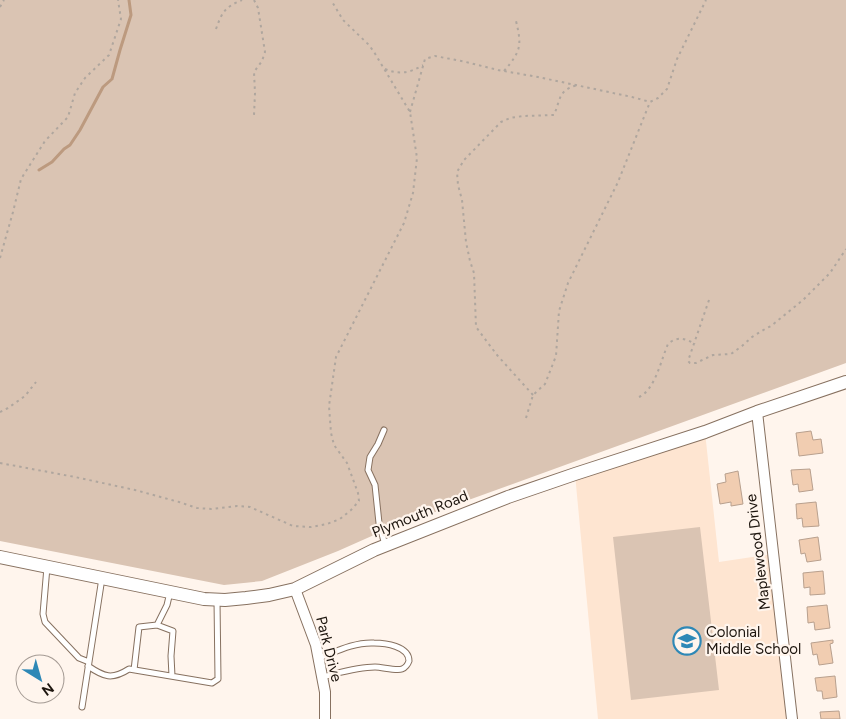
<svg xmlns="http://www.w3.org/2000/svg" width="846" height="719" font-family="Figtree,sans-serif">
<style>
.built{fill:#fee5d1}
.green{fill:#dac4b3}
.lines{fill:none;stroke-linecap:round;stroke-linejoin:round}
.stream{stroke:#bc9a7f;stroke-width:3}
.building{fill:#f1cdb1;stroke:#b8a08e}
.service-casing{stroke:#877160;stroke-width:7}
.minor-casing{stroke:#877160;stroke-width:12}
.tertiary-casing{stroke:#877160;stroke-width:14}
.path{stroke:#afa69e;stroke-width:2;stroke-dasharray:2.5 4;stroke-linecap:butt}
.service{stroke:#fff;stroke-width:5}
.minor{stroke:#fff;stroke-width:10}
.tertiary{stroke:#fff;stroke-width:12}
.labels{text-anchor:middle;dominant-baseline:central;stroke-width:4.5;stroke-linejoin:round;paint-order:stroke}
.street-label{font-size:15px;fill:#1d150e;stroke:#fff5ed}
.poi-label{font-size:15px;fill:#1d150e;stroke:#fff5ed;text-anchor:start}
</style>
<rect width="100%" height="100%" fill="#fff5ed"/>
<!-- built -->
<path class="built" d="M 705,432 L 719,562 L 773,554 L 792,719 L 598,719 L 575,474 Z"/>
<!-- green -->
<path class="green" d="M 0,0 L 846,0 L 846,363 L 383,531 L 338,551 L 262,581 L 224,585 L 0,541 Z
M 700,527 L 719,690 L 631,700 L 613,537 Z"/>
<g class="lines">
<!-- stream -->
<path class="stream" d="M 39,170 L 52,162 L 64,149 L 70,145 L 80,130 L 103,87 L 112,79 L 120,50 L 131,15 L 129,0"/>
</g>
<!-- building -->
<path class="building" d="M 811,431 L 813,440 L 821,439 L 823,453 L 799,456 L 796,433 Z
M 810,469 L 813,490 L 799,492 L 798,484 L 793,485 L 791,470 Z
M 738,471 L 743,504 L 731,506 L 731,502 L 720,504 L 717,484 L 726,482 L 725,474 Z
M 816,502 L 819,526 L 803,527 L 802,518 L 797,519 L 796,504 Z
M 818,537 L 821,560 L 807,562 L 805,553 L 801,554 L 799,540 Z
M 823,571 L 825,594 L 810,595 L 810,587 L 804,588 L 803,573 Z
M 827,605 L 830,628 L 815,630 L 814,622 L 808,623 L 807,607 Z
M 833,640 L 833,643 L 830,644 L 833,663 L 819,665 L 817,654 L 813,655 L 811,643 Z
M 835,676 L 837,697 L 823,699 L 822,691 L 817,691 L 815,678 Z
M 839,711 L 840,719 L 821,719 L 820,712 Z"/>
<g class="lines">
<!-- service casing -->
<g class="service-casing">
<path id="service" d="M 384,430 L 378,444 L 370,457 L 368,470 L 375,485 L 379,523 L 385,545
M 47,567 L 43,614 L 45,622 L 79,658 L 89,662
M 170,592 L 167,605 L 157,625 L 173,631 L 171,656 L 172,676
M 319,658 C 337,651 355,642 374,643 C 385,643 409,646 409,661 C 408,664 405,668 402,669 C 396,671 382,667 375,667 C 357,667 339,673 322,677
M 88,666 C 104,677 112,680 129,669 L 212,683 L 218,679 L 217,600
M 134,670 L 139,627 L 157,625
M 82,707 L 102,578"/>
</g>
<!-- minor casing -->
<g class="minor-casing">
<path id="minor" d="M 757,412 L 792,719
M 295,589 L 316,645 L 325,692 L 325,719"/>
</g>
<!-- tertiary casing -->
<g class="tertiary-casing">
<path id="tertiary" d="M 0,557 L 204,599 L 225,600 L 246,598 L 269,595 L 295,589 L 374,550 L 508,497 L 575,474 L 705,432 L 757,412 L 846,382"/>
</g>
<!-- path -->
<path class="path" d="M 254,0 L 258,8 L 265,52 L 262,61 L 254,72 L 255,93 L 254,115
M 0,7 L 4,0
M 216,29 C 222,12 225,7 242,0
M 385,69 C 399,75 410,73 423,65
M 504,71 C 521,51 522,46 516,21
M 410,112 L 425,59 L 435,56 L 466,62 L 498,70 L 538,77 L 632,97 L 650,102 L 658,98 L 667,89 L 677,59 L 706,0
M 0,258 L 13,212 L 21,179 L 45,141 L 68,117 L 75,93 L 85,78 L 109,55 L 121,19 L 118,0
M 709,300 L 688,361 L 690,363 L 696,363 L 713,355 L 731,354 L 742,346 L 752,337 L 765,329 L 771,326 L 803,300 L 830,273 L 846,249
M 533,395 L 497,355 L 476,327 L 474,273 L 470,261 L 466,242 L 462,200 L 458,185 L 457,172 L 464,160 L 501,122 L 510,118 L 523,116 L 554,115 C 561,98 558,91 577,85
M 639,397 C 655,390 661,360 668,344 C 677,336 685,338 695,344
M 0,412 L 8,408 L 25,396 L 36,382
M 526,418 L 533,395 L 545,384 L 556,356 L 559,311 L 568,283 L 618,182 L 650,102
M 0,463 L 75,477 L 135,490 L 179,502 L 197,508 L 211,509 L 237,506 L 250,507 L 293,526 L 311,527 L 327,524 L 340,519 L 351,510 L 359,501 L 358,493 L 347,463 L 334,445 L 331,433 L 329,406 L 336,357 L 404,223 L 413,193 L 417,158 L 410,112 L 374,52 L 369,45 L 343,20 L 331,0"/>
<!-- service -->
<use href="#service" class="service"/>
<!-- minor -->
<use href="#minor" class="minor"/>
<!-- tertiary -->
<use href="#tertiary" class="tertiary"/>
</g>
<!-- icons -->
<defs>
<g id="school-ring" transform="scale(1.4375)"><circle r="9.5" fill="#fff5ed" stroke="#2e88b6" stroke-width="1.5"/><path d="M0-5L7-2L0 1L-7-2ZM-4 1L0 2.5L4 1V4Q0 6-4 4Z" fill="#2e88b6"/></g>
</defs>
<g fill-rule="evenodd">
<use href="#school-ring" x="687" y="641"/>
</g>
<g class="labels">
<!-- street labels -->
<g class="street-label">
<text transform="translate(420 514) rotate(-22)">Plymouth Road</text>
<text transform="translate(758 552) rotate(-97)">Maplewood Drive</text>
<text transform="translate(329 649) rotate(76)">Park Drive</text>
</g>
<!-- poi labels -->
<g class="poi-label">
<text x="706" y="632">Colonial<tspan x="706" dy="17">Middle School</tspan></text>
</g>
</g>
<!-- north arrow -->
<g transform="translate(40 679) rotate(143)"><circle r="24" fill="#fff5ed" stroke="#a59b94"/>
<path d="M0-4L9 19L0 12L-9 19Z" fill="#2e88b6"/>
<text y="-8" font-size="14" font-weight="bold" text-anchor="middle" fill="#1d150e">N</text>
</g>
</svg>
